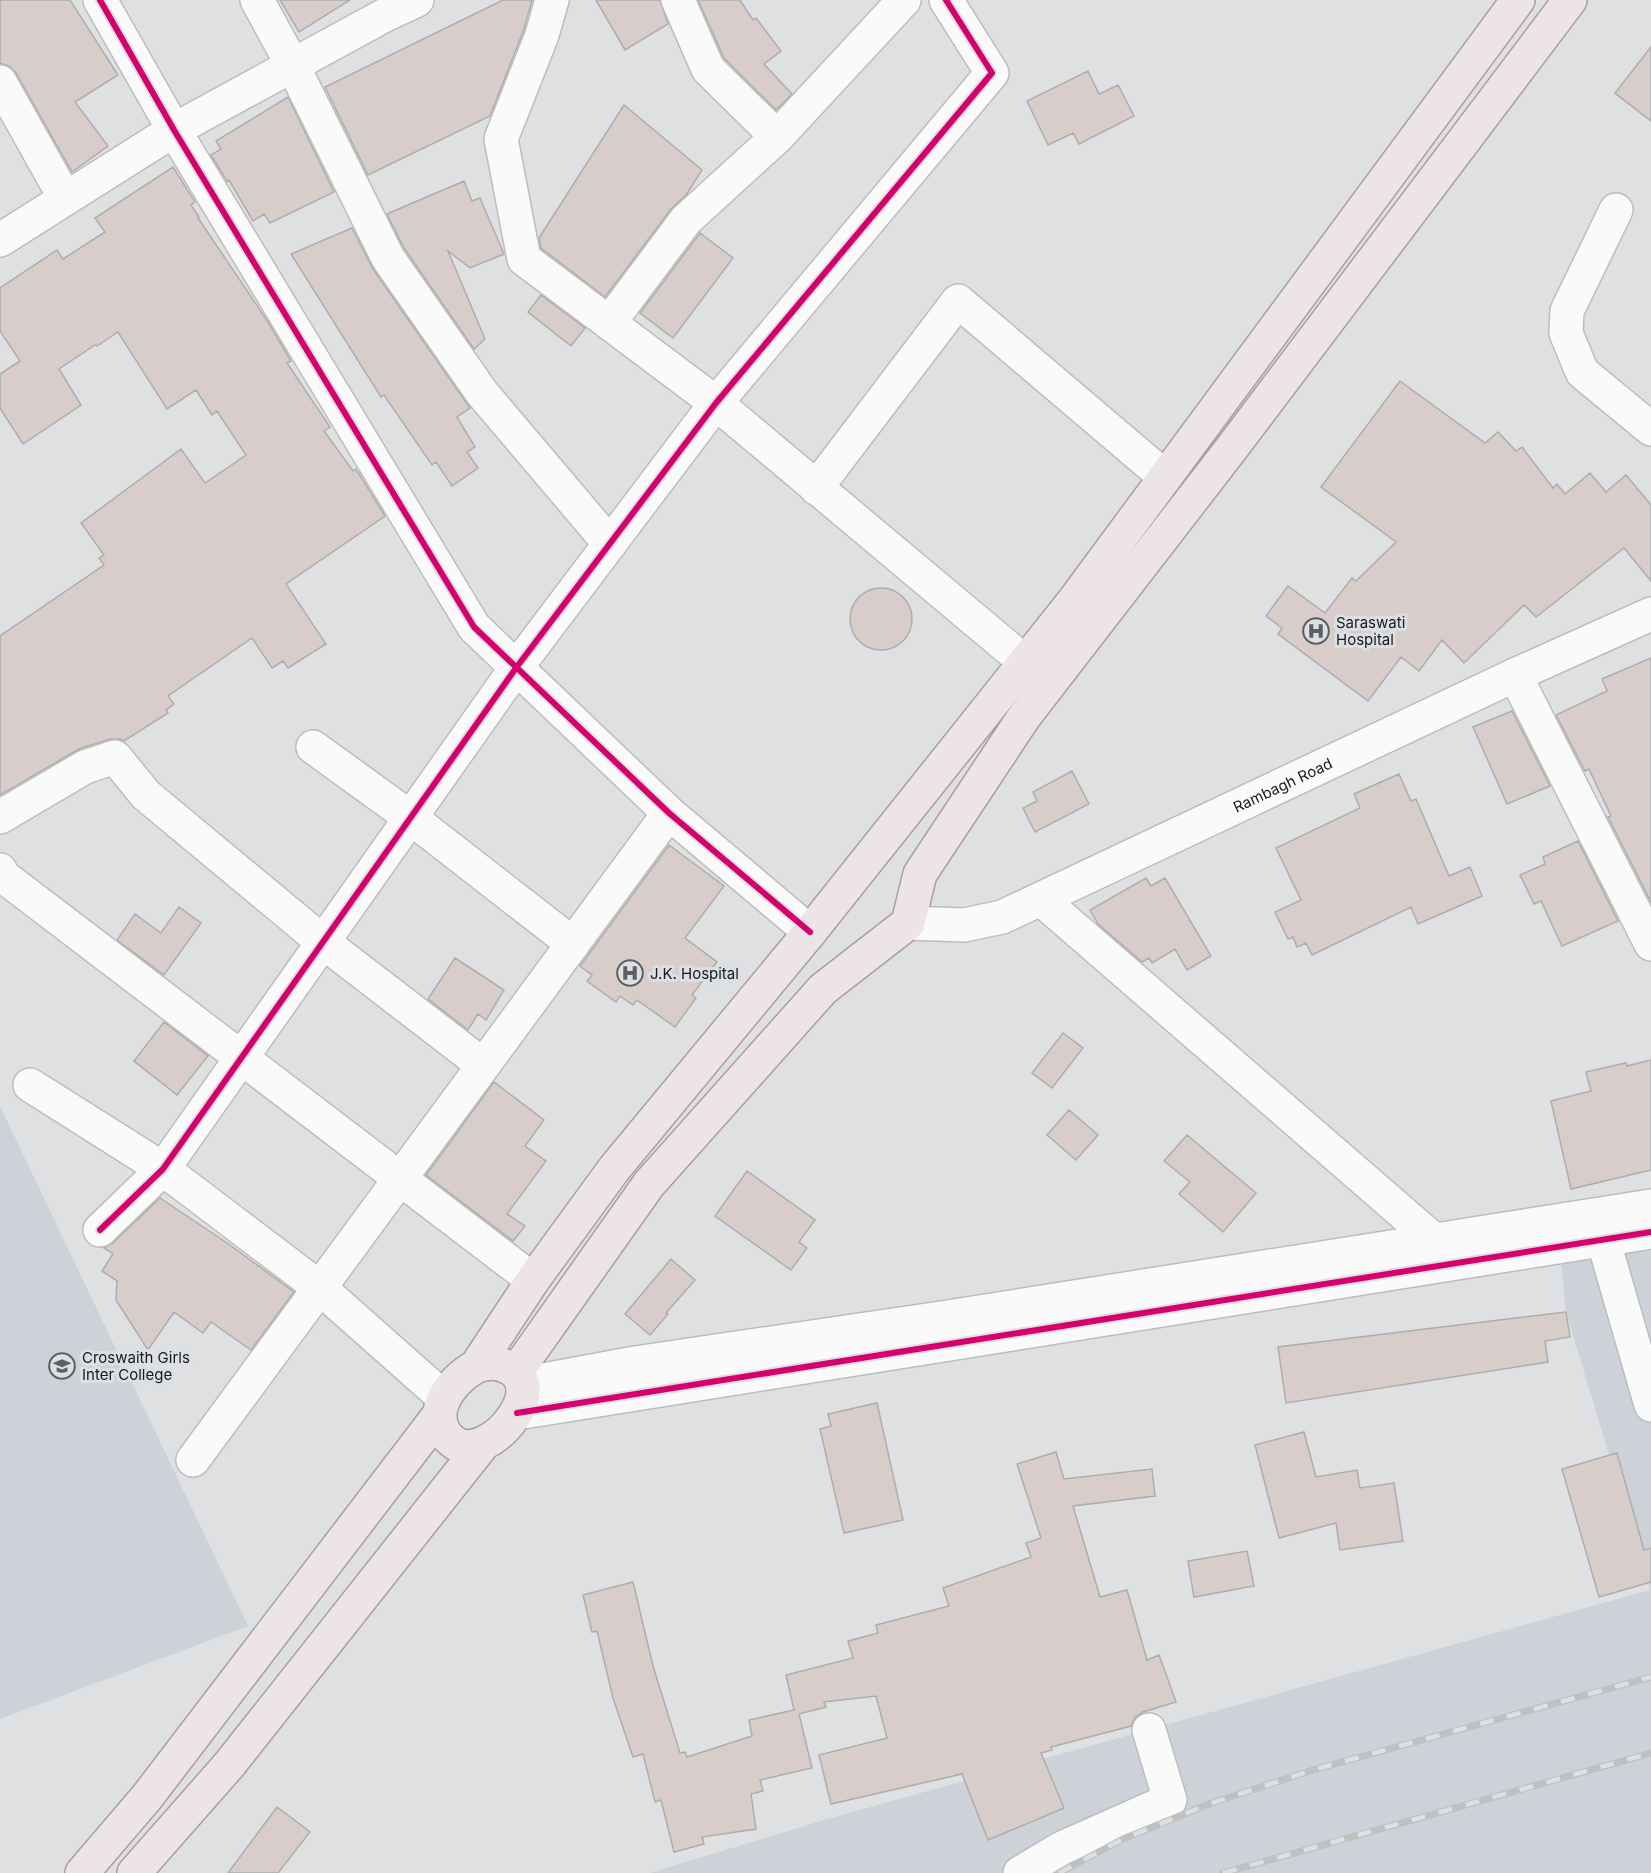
<svg xmlns="http://www.w3.org/2000/svg" width="1651" height="1873" font-family="Inter,sans-serif">
<style>
.built{fill:#cdd2d9}
.building{fill:#d8cdca;stroke:#adadad;stroke-width:1.5}
.lines{fill:none;stroke-linecap:round;stroke-linejoin:round}
.minor-casing{stroke:#bbbdbe;stroke-width:36}
.major-casing{stroke:#aa9ea0;stroke-width:36}
.minor{stroke:#fafafb;stroke-width:33}
.major{stroke:#ece4e5;stroke-width:33}
.rail-casing{stroke:#bfc0c0;stroke-width:7}
.rail{stroke:#dce0e4;stroke-width:4.5;stroke-dasharray:14;stroke-linecap:butt}
.cycleway-casing{stroke:#dce0e4;stroke-width:10}
.cycleway{stroke:#d6006c;stroke-width:6}
.labels{text-anchor:middle;dominant-baseline:central;stroke-width:6;stroke-linejoin:round;paint-order:stroke}
.poi-label{font-size:15px;fill:#17191a;stroke:#dce0e4;text-anchor:start}
.street-label{font-size:15px;fill:#17191a;stroke:#dce0e4}
</style>
<rect width="100%" height="100%" fill="#dee0e2"/>
<!-- built -->
<path class="built" d="M 0,1106 L 248,1626 L 0,1719 Z
M 1651,1249 L 1651,1873 L 650,1873 L 824,1820 L 1650,1590 L 1566,1312 L 1561,1261 Z"/>
<!-- building -->
<path class="building" d="M 0,0 L 70,0 L 118,75 L 75,102 L 108,146 L 72,172 L 16,73 L 9,66 L 0,63 Z
M 280,0 L 350,0 L 299,32 Z
M 503,0 L 532,0 L 524,29 L 490,116 L 368,175 L 325,87 Z
M 596,0 L 660,0 L 668,24 L 625,50 Z
M 698,0 L 740,0 L 753,20 L 756,18 L 781,51 L 764,64 L 792,94 L 776,110 L 724,58 Z
M 1651,47 L 1651,121 L 1615,93 Z
M 1088,71 L 1099,94 L 1118,85 L 1134,116 L 1079,144 L 1073,133 L 1048,145 L 1027,101 Z
M 288,97 L 334,192 L 270,223 L 264,214 L 253,221 L 229,180 L 227,181 L 211,155 L 221,149 L 216,141 Z
M 624,105 L 702,170 L 686,195 L 671,209 L 605,297 L 541,248 L 539,238 Z
M 173,167 L 195,202 L 191,205 L 199,217 L 198,218 L 268,322 L 291,361 L 287,363 L 330,427 L 324,431 L 353,471 L 356,469 L 385,516 L 286,584 L 326,644 L 288,668 L 283,661 L 272,668 L 252,638 L 168,696 L 174,704 L 166,710 L 168,713 L 124,741 L 120,739 L 110,739 L 79,749 L 0,795 L 0,636 L 104,565 L 99,558 L 104,555 L 81,523 L 181,449 L 205,483 L 246,455 L 217,411 L 212,415 L 196,390 L 167,409 L 118,332 L 97,346 L 95,345 L 59,369 L 81,405 L 23,444 L 0,408 L 0,374 L 20,361 L 0,331 L 0,288 L 57,250 L 63,259 L 105,232 L 95,218 Z
M 464,181 L 472,201 L 480,198 L 504,254 L 470,268 L 448,251 L 485,339 L 474,349 L 404,248 L 387,214 Z
M 352,228 L 373,269 L 470,408 L 457,417 L 475,447 L 467,452 L 478,468 L 452,486 L 436,462 L 432,465 L 384,395 L 381,397 L 291,254 Z
M 700,233 L 733,258 L 673,338 L 640,313 Z
M 541,295 L 585,328 L 571,346 L 528,312 Z
M 1400,381 L 1485,443 L 1498,432 L 1516,451 L 1522,447 L 1553,488 L 1557,484 L 1565,494 L 1590,473 L 1606,492 L 1626,475 L 1651,505 L 1651,581 L 1624,548 L 1536,617 L 1524,605 L 1464,663 L 1442,640 L 1419,671 L 1401,657 L 1368,701 L 1278,634 L 1282,628 L 1266,616 L 1288,586 L 1325,613 L 1352,578 L 1356,581 L 1396,542 L 1321,487 Z
M850 619a31 31 0 1 1 62 0a31 31 0 1 1-62 0Z
M 1651,658 L 1651,902 L 1608,817 L 1611,816 L 1589,769 L 1585,771 L 1556,715 L 1607,691 L 1602,679 Z
M 1512,711 L 1550,786 L 1507,804 L 1473,727 Z
M 1072,771 L 1089,804 L 1035,832 L 1023,808 L 1037,801 L 1033,792 Z
M 1399,774 L 1411,801 L 1416,799 L 1449,876 L 1470,867 L 1482,896 L 1418,924 L 1411,907 L 1312,955 L 1306,943 L 1297,947 L 1293,937 L 1288,939 L 1275,912 L 1301,900 L 1276,848 L 1360,808 L 1354,794 Z
M 1578,841 L 1618,921 L 1562,946 L 1541,901 L 1534,904 L 1520,875 L 1545,864 L 1543,857 Z
M 669,845 L 724,886 L 685,938 L 717,962 L 692,995 L 696,998 L 675,1027 L 637,1000 L 633,1005 L 620,996 L 616,1002 L 587,981 L 592,975 L 580,966 Z
M 1146,878 L 1151,886 L 1165,878 L 1211,956 L 1187,970 L 1175,949 L 1152,963 L 1149,958 L 1142,962 L 1098,924 L 1090,910 Z
M 179,907 L 201,923 L 164,975 L 117,940 L 135,914 L 161,933 Z
M 455,958 L 504,990 L 486,1020 L 478,1014 L 468,1030 L 428,999 Z
M 164,1022 L 208,1056 L 177,1095 L 134,1061 Z
M 1063,1033 L 1083,1048 L 1052,1088 L 1032,1073 Z
M 1651,1060 L 1651,1170 L 1571,1189 L 1551,1101 L 1591,1091 L 1586,1072 L 1626,1063 L 1627,1066 Z
M 494,1082 L 544,1120 L 525,1146 L 546,1161 L 507,1214 L 525,1226 L 513,1241 L 426,1175 Z
M 1069,1110 L 1098,1135 L 1076,1160 L 1047,1135 Z
M 1187,1135 L 1256,1193 L 1223,1232 L 1179,1194 L 1190,1182 L 1164,1161 Z
M 747,1171 L 815,1220 L 799,1242 L 807,1248 L 791,1270 L 715,1216 Z
M 160,1198 L 230,1245 L 294,1292 L 251,1350 L 211,1322 L 203,1333 L 174,1312 L 148,1350 L 116,1300 L 117,1281 L 102,1271 L 113,1254 L 104,1248 L 113,1243 Z
M 671,1259 L 695,1280 L 666,1313 L 668,1314 L 650,1335 L 625,1314 Z
M 1566,1312 L 1570,1337 L 1545,1341 L 1548,1362 L 1286,1403 L 1278,1347 Z
M 877,1403 L 903,1520 L 844,1533 L 820,1429 L 831,1426 L 828,1414 Z
M 1304,1432 L 1316,1477 L 1357,1470 L 1360,1488 L 1394,1483 L 1403,1541 L 1340,1550 L 1336,1523 L 1279,1538 L 1255,1445 Z
M 1056,1452 L 1064,1479 L 1152,1469 L 1155,1496 L 1073,1506 L 1100,1597 L 1127,1590 L 1147,1660 L 1159,1655 L 1176,1702 L 1143,1712 L 1135,1717 L 1131,1726 L 1051,1747 L 1052,1750 L 1041,1753 L 1064,1808 L 988,1840 L 962,1774 L 831,1804 L 819,1755 L 887,1738 L 876,1696 L 824,1702 L 826,1707 L 799,1714 L 812,1768 L 760,1780 L 763,1791 L 751,1794 L 756,1829 L 702,1837 L 704,1844 L 674,1852 L 661,1800 L 655,1802 L 643,1754 L 633,1757 L 613,1698 L 597,1631 L 592,1632 L 583,1595 L 633,1582 L 653,1666 L 680,1753 L 685,1752 L 687,1757 L 752,1736 L 749,1720 L 794,1710 L 786,1675 L 853,1658 L 848,1641 L 878,1633 L 876,1625 L 949,1606 L 943,1588 L 1031,1557 L 1026,1543 L 1041,1538 L 1017,1464 Z
M 1617,1453 L 1644,1550 L 1651,1548 L 1651,1582 L 1599,1597 L 1562,1469 Z
M 1247,1551 L 1254,1586 L 1194,1597 L 1188,1561 Z
M 277,1807 L 310,1832 L 278,1873 L 228,1873 Z"/>
<g class="lines">
<!-- minor casing -->
<g class="minor-casing">
<g id="minor">
<path d="M 100,0 L 174,130 L 474,627 L 669,813 L 810,932"/>
<path d="M 257,0 L 293,66 L 388,258 L 482,393 L 610,544"/>
<path d="M 552,0 L 542,35 L 501,139 L 524,259 L 716,403 L 1025,662"/>
<path d="M 678,0 L 708,69 L 777,137"/>
<path d="M 0,82 L 65,198"/>
<path d="M 1616,210 L 1567,311 L 1566,333 L 1582,372 L 1651,429"/>
<path d="M 0,240 L 174,130 L 385,15 L 417,0"/>
<path d="M 609,323 L 686,220 L 777,137 L 904,0"/>
<path d="M 816,488 L 958,301 L 1165,477"/>
<path d="M 1515,675 L 1651,944"/>
<path d="M 313,747 L 411,818 L 573,944"/>
<path d="M 0,817 L 85,767 L 115,757 L 146,795 L 323,942 L 483,1065"/>
<path d="M 0,870 L 3,876 L 533,1280"/>
<path d="M 1042,900 L 1434,1240"/>
<path id="s1" d="M 908,923 L 964,925 L 1002,917 L 1515,675 L 1651,614"/>
<path d="M 30,1085 L 163,1169 L 320,1288 L 443,1397"/>
<path d="M 100,1230 L 163,1169 L 516,668 L 716,403 L 992,73 L 946,0"/>
<path d="M 1603,1239 L 1651,1405"/>
<path d="M 522,1384 L 635,1363 L 941,1318 L 1651,1206"/>
<path d="M 517,1413 L 1651,1232"/>
<path d="M 193,1460 L 669,813"/>
<path d="M 1020,1873 L 1062,1848 L 1170,1800 L 1149,1730"/>
</g>
</g>
<!-- major casing -->
<g class="major-casing">
<path id="major" d="M 493,1363 C 566,1374 487,1471 452,1441 C 424,1418 449,1381 475,1367 C 480,1364 487,1364 493,1363 Z
M 477,1365 L 533,1280 L 614,1169 L 810,932 L 1073,602 L 1518,0
M 516,1372 L 649,1184 L 823,989 L 908,923 L 920,874 L 1024,717 L 1231,449 L 1570,0
M 82,1873 L 147,1797 L 439,1415
M 134,1873 L 229,1765 L 483,1444"/>
</g>
<!-- minor -->
<use href="#minor" class="minor"/>
<!-- major -->
<use href="#major" class="major"/>
<!-- rail casing -->
<g class="rail-casing">
<path id="rail" d="M 1059,1873 L 1123,1839 L 1209,1804 L 1316,1769 L 1651,1677
M 1223,1873 L 1651,1753"/>
</g>
<!-- rail -->
<use href="#rail" class="rail"/>
<!-- cycleway casing -->
<g class="cycleway-casing">
<path id="cycleway" d="M 100,0 L 174,130 L 474,627 L 669,813 L 810,932
M 100,1230 L 163,1169 L 516,668 L 716,403 L 992,73 L 946,0
M 517,1413 L 1651,1232"/>
</g>
<!-- cycleway -->
<use href="#cycleway" class="cycleway"/>
</g>
<!-- icons -->
<defs>
<g id="hospital-ring" transform="scale(1.35)"><circle r="9.5" fill="#dce0e4" stroke="#5d5f60" stroke-width="1.5"/><path d="M-5-5h3v3.5h4V-5h3V5h-3V1.5h-4V5h-3Z" fill="#5d5f60"/></g>
<g id="university-ring" transform="scale(1.35)"><circle r="9.5" fill="#dce0e4" stroke="#5d5f60" stroke-width="1.5"/><path d="M0-5L7-2L0 1L-7-2ZM-4 1L0 2.5L4 1V4Q0 6-4 4Z" fill="#5d5f60"/></g>
</defs>
<g fill-rule="evenodd">
<use href="#hospital-ring" x="1316" y="631"/>
<use href="#hospital-ring" x="630" y="973"/>
<use href="#university-ring" x="62" y="1366"/>
</g>
<g class="labels">
<!-- poi labels -->
<g class="poi-label">
<text x="1336" y="622">Saraswati<tspan x="1336" dy="17">Hospital</tspan></text>
<text x="650" y="973">J.K. Hospital</text>
<text x="82" y="1357">Croswaith Girls<tspan x="82" dy="17">Inter College</tspan></text>
</g>
<!-- street labels -->
<g class="street-label">
<text stroke="none"><textPath href="#s1" startOffset="405">Rambagh Road</textPath></text>
</g>
</g>
</svg>
